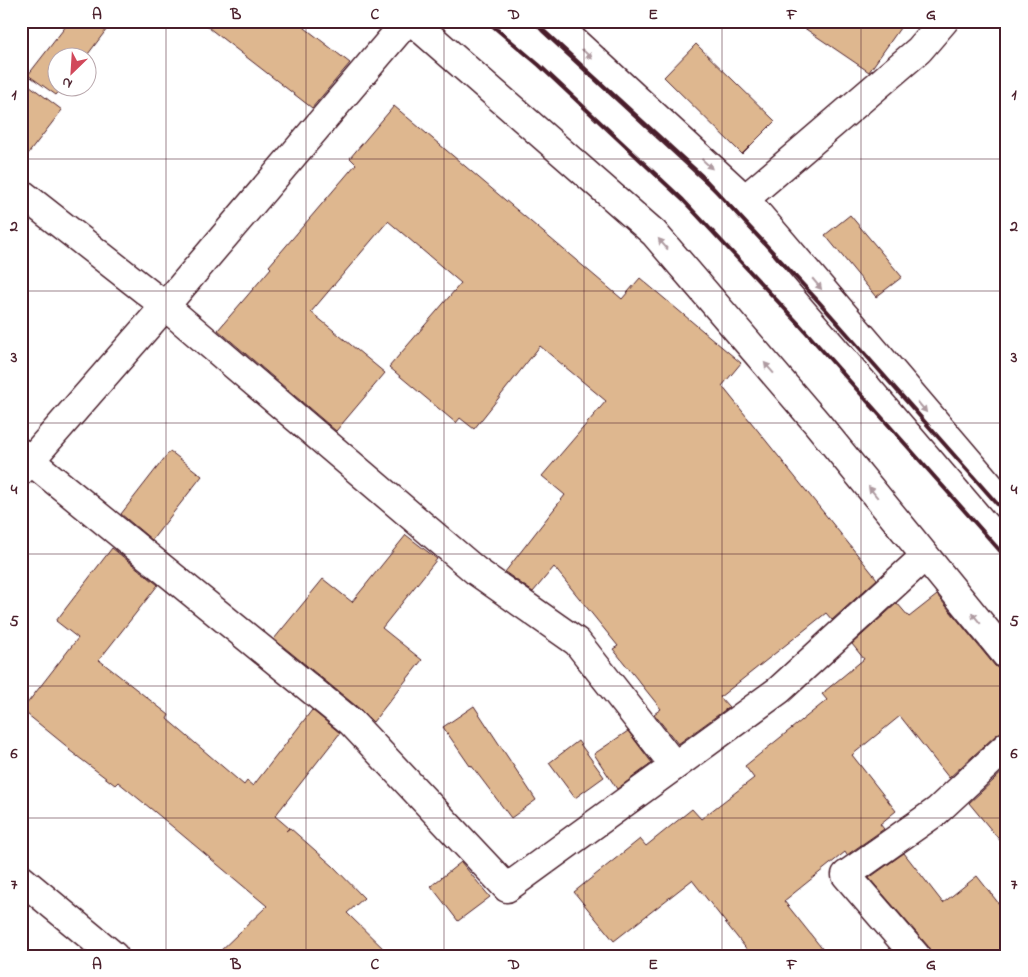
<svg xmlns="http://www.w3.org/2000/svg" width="1028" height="977" font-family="'Indie Flower',sans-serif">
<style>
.building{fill:#deb78f;stroke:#4a1f2b}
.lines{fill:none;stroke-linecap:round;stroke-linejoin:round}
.minor-casing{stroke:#4a1f2b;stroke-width:31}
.secondary-casing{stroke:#4a1f2b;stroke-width:31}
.minor{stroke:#fff;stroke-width:28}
.secondary{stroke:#fff;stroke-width:28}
.rail{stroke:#4a1f2b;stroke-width:4}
.oneway{fill:#ae9aa0}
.grid{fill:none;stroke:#4a1f2b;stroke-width:1;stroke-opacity:0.55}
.neatline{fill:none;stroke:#4a1f2b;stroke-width:2}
.grid-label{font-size:16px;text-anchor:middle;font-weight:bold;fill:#4a1f2b}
</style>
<rect width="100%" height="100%" fill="#fff"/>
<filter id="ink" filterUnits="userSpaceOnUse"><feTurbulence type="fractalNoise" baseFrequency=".02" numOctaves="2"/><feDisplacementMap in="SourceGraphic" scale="10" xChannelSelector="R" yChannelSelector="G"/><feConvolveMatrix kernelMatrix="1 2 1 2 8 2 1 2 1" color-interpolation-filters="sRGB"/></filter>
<g filter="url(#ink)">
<!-- building -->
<path class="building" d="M 70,21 L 113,21 L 85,58 L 58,58 L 58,88 L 62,88 L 56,95 L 28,75 Z
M 200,21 L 296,21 L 350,63 L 312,108 Z
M 794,21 L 905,21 L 869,72 Z
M 696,44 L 775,121 L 742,154 L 664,77 Z
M 21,79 L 62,110 L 21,163 Z
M 394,106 L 622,299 L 640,278 L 741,363 L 722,386 L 877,579 L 832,620 L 826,613 L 720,697 L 729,707 L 678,744 L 654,714 L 661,709 L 613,649 L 618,646 L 554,567 L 533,592 L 505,572 L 565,495 L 542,476 L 606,401 L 540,346 L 474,429 L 460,418 L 456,423 L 389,367 L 461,283 L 388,221 L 311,312 L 385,373 L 336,431 L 218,330 L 271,268 L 269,266 L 356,164 L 350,158 Z
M 850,215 L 902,277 L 876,297 L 825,235 Z
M 170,451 L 202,476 L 152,540 L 121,514 Z
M 406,535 L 437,559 L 382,628 L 422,660 L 373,722 L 361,710 L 274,639 L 323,579 L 352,602 Z
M 112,548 L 158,585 L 99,660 L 169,715 L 167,719 L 244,785 L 247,781 L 253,786 L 312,710 L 340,733 L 275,816 L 289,828 L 286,831 L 290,828 L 333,866 L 364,898 L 347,913 L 391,956 L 215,956 L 267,906 L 155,812 L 118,782 L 115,785 L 69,750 L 70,749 L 22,710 L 78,638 L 56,621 Z
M 937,595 L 995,666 L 1007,674 L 1007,731 L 996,735 L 949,778 L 900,716 L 852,755 L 896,811 L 880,824 L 884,829 L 847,855 L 845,852 L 784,901 L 828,956 L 752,956 L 692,880 L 614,941 L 574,892 L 640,839 L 646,846 L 692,809 L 701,819 L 754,778 L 745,766 L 827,700 L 822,694 L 825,692 L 825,691 L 864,659 L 852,644 L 897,603 L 909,617 Z
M 474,706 L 536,800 L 511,818 L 471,765 L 470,766 L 443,727 Z
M 628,731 L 652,763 L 617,789 L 594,754 Z
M 578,741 L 604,777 L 575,798 L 549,763 Z
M 1007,768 L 1007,849 L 969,803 Z
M 904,853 L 943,903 L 977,876 L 1007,914 L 1007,956 L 931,956 L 928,946 L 869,878 Z
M 461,862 L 490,897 L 458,921 L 431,886 Z"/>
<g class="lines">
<!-- minor casing -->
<g class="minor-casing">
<path id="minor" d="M 21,193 L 165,306 L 476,571 L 577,642 L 674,765
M 745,199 L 919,50 L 944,21
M 21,453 L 351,722 L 507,888 L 779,690 L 925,556
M 21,471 L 165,306 L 407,21
M 21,879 L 114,956
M 916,956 L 846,875 L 937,811 L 1007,746"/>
</g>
<!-- secondary casing -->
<g class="secondary-casing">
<path id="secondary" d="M 412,21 L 654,233 L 816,422 L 1007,656
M 552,21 L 745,199 L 1007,506"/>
</g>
<!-- minor -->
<use href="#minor" class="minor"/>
<!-- secondary -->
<use href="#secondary" class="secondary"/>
<!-- rail -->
<path class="rail" d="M 487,21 L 539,65 L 683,200 L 798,323 L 1002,553 L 1007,562
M 533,21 L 702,176 L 819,302 L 1007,515"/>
</g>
<!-- one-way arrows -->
<defs><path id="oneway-solid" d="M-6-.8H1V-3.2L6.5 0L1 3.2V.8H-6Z" transform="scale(1.25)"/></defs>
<g class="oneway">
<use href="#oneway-solid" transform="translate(587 54) rotate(43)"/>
<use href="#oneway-solid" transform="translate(707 164) rotate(43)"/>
<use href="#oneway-solid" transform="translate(663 244) rotate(-131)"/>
<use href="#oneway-solid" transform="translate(817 284) rotate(50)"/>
<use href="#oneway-solid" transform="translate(769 368) rotate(-131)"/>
<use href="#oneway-solid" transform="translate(922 407) rotate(50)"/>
<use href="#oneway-solid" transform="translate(873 492) rotate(-129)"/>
<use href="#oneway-solid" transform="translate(976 618) rotate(-129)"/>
</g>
</g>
<!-- grid -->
<path class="grid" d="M 166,21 L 166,956M 306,21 L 306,956M 444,21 L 444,956M 584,21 L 584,956M 722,21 L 722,956M 861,21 L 861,956M 21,159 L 1007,159M 21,291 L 1007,291M 21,423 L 1007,423M 21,554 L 1007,554M 21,686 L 1007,686M 21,818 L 1007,818"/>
<!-- margin -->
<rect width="1028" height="977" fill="none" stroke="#fff" stroke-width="55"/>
<!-- north arrow -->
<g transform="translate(72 72) rotate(205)"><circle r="24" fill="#ffffff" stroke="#b7a5aa"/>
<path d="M0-4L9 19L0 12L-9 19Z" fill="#d1495b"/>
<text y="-8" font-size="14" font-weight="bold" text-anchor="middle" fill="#4a1f2b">N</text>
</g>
<rect x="28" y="28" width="972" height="922" class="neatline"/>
<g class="grid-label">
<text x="97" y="19">A</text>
<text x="236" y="19">B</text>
<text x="375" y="19">C</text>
<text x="514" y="19">D</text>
<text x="653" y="19">E</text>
<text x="792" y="19">F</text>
<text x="931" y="19">G</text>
<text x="14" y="99">1</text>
<text x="1014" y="99">1</text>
<text x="14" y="231">2</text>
<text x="1014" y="231">2</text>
<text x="14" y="362">3</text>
<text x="1014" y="362">3</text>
<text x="14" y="494">4</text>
<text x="1014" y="494">4</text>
<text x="14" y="626">5</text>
<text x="1014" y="626">5</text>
<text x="14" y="758">6</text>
<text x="1014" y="758">6</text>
<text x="14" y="889">7</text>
<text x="1014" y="889">7</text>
<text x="97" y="969">A</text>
<text x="236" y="969">B</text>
<text x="375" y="969">C</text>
<text x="514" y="969">D</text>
<text x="653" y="969">E</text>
<text x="792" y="969">F</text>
<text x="931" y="969">G</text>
</g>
</svg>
